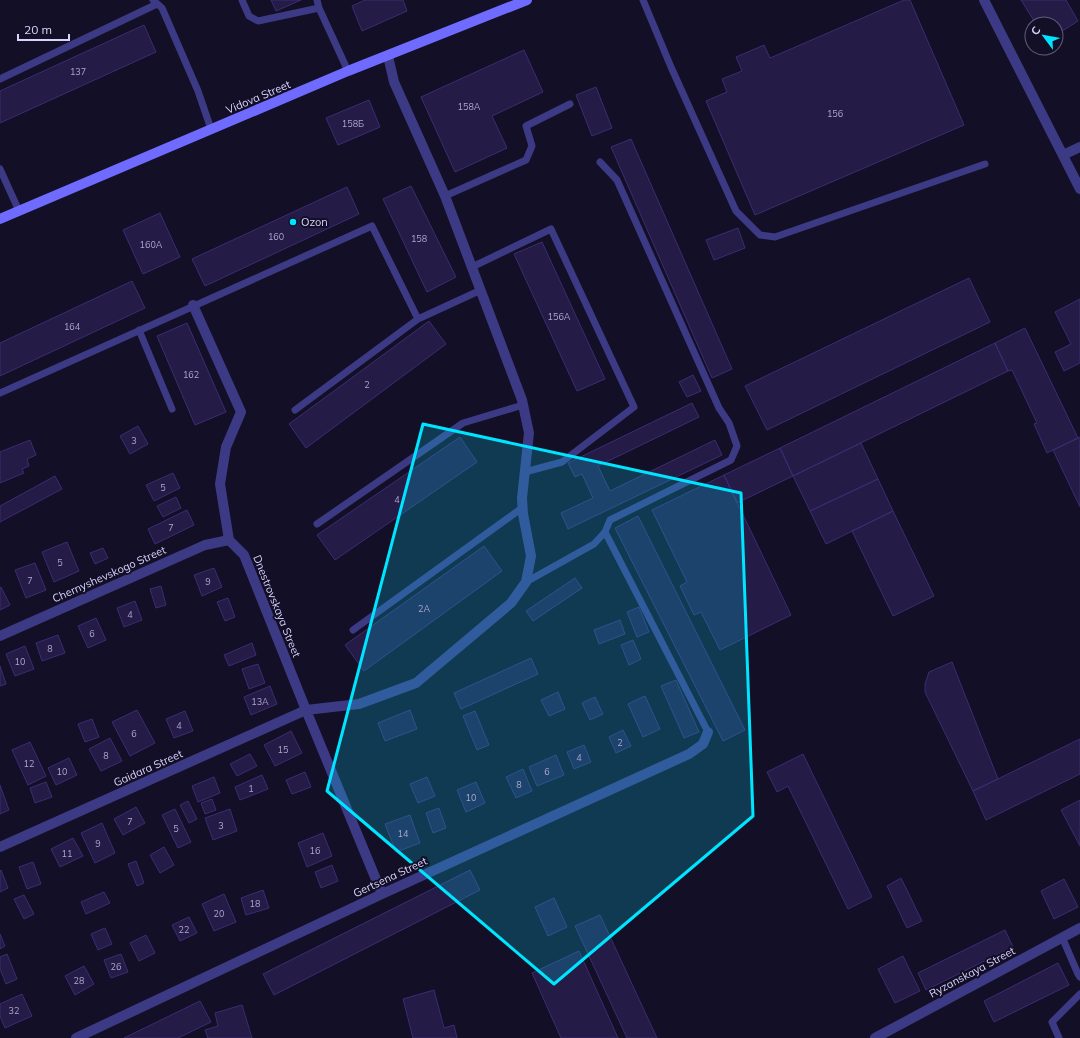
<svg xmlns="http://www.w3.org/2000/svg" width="1080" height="1038" font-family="Mulish,sans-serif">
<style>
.building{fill:#241b47;stroke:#3b2d73}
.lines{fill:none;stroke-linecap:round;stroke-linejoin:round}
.lane{stroke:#3d3a85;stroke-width:7}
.street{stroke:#3d3a85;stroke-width:10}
.secondary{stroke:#6f6bff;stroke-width:10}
.marked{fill:#00e5ff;fill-opacity:0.2;stroke:#00e5ff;stroke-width:3;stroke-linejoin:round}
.poi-dot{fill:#00e5ff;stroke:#130f26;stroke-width:1.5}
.labels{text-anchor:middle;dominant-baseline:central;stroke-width:4;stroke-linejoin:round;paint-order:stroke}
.number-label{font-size:9px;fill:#aca6d1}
.street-label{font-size:11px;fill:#d9d4ff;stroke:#130f26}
.poi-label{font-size:11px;fill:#d9d4ff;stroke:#130f26;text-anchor:start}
</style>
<rect width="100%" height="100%" fill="#130f26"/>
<!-- building -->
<path class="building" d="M 271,0 L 301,0 L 276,11 Z
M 365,0 L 403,0 L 407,11 L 362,31 L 352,6 Z
M 904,0 L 910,0 L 964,125 L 755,215 L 706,101 L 727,92 L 722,79 L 742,71 L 736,57 L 764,45 L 770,58 Z
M 1021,0 L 1066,0 L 1078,21 L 1056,35 L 1056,24 L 1036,24 Z
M 144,25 L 156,52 L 0,123 L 0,91 Z
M 524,50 L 543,92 L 492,116 L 507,148 L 455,172 L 421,97 Z
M 596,87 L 612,128 L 592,136 L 576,95 Z
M 369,100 L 380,127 L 338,145 L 326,118 Z
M 631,139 L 732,369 L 712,378 L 611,147 Z
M 411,186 L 456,277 L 427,292 L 383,199 Z
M 347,187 L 359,214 L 205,286 L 192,259 Z
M 160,213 L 180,257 L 143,274 L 123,230 Z
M 738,228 L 745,248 L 714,260 L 706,240 Z
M 542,242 L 605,379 L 577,391 L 514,254 Z
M 969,278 L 990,322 L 767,430 L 745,386 Z
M 132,281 L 145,308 L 0,376 L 0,343 Z
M 1080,299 L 1080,363 L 1064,371 L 1055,352 L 1071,344 L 1055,312 Z
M 429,321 L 446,344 L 306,448 L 289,424 Z
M 187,323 L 226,412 L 195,425 L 157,336 Z
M 1025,328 L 1078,438 L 1047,453 L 1034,424 L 1037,423 L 1012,370 L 1008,371 L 995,343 Z
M 995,343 L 1008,371 L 793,476 L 780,448 Z
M 693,375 L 701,391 L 687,397 L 679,382 Z
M 692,403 L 699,417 L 598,466 L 610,491 L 715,440 L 722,455 L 568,529 L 561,513 L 593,498 L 582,474 L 575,477 L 568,463 Z
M 138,426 L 148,444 L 130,454 L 120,436 Z
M 460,437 L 477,462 L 335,560 L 317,535 Z
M 1080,437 L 1080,507 L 1053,450 Z
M 30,440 L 36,455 L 27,459 L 29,466 L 22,469 L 24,473 L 0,483 L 0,452 Z
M 861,443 L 878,479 L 810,511 L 793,476 Z
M 780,448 L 793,476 L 737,503 L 724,475 Z
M 173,473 L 180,488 L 154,501 L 146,485 Z
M 724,475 L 791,615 L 720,650 L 701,612 L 694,615 L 680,586 L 687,582 L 652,510 Z
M 55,476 L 62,489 L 0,522 L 0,506 Z
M 878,479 L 893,511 L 826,544 L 810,511 Z
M 176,497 L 181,508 L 163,517 L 157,506 Z
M 187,510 L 194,525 L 155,544 L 148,529 Z
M 893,511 L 934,596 L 893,616 L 852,531 Z
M 638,516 L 745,730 L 723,741 L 615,528 Z
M 67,542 L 79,571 L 54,582 L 42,552 Z
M 484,546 L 502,571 L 364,671 L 345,645 Z
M 103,548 L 108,558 L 95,564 L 90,553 Z
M 35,563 L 46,590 L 26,598 L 15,570 Z
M 214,568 L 222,587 L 202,596 L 194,575 Z
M 575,578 L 582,588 L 533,621 L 526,611 Z
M 161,586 L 166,605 L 156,608 L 150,589 Z
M 1,587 L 10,605 L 0,610 L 0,588 Z
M 228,598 L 235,617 L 225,621 L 217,602 Z
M 135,601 L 142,620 L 124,627 L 117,608 Z
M 639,607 L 649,632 L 637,637 L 627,612 Z
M 96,618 L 106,640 L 88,648 L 78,626 Z
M 620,620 L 625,634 L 599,644 L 594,630 Z
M 58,635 L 65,653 L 42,661 L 36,643 Z
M 633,640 L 641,659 L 629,665 L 621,645 Z
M 252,643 L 256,655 L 229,666 L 224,655 Z
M 25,646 L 34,669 L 15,676 L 6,654 Z
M 531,658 L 538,674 L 461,709 L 454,693 Z
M 952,662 L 998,779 L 973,791 L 925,692 L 925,684 L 929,672 Z
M 258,664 L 265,683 L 249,689 L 242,669 Z
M 0,666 L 6,684 L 0,686 Z
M 676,680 L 699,732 L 684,738 L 661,686 Z
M 270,686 L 277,704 L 251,715 L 244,697 Z
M 558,692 L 565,709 L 549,716 L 541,700 Z
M 645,696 L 660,729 L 643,737 L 628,704 Z
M 595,697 L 603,714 L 590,720 L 582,703 Z
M 137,710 L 155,743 L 130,756 L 112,722 Z
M 410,710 L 417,729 L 385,741 L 378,723 Z
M 185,711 L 193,731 L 174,738 L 166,719 Z
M 475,711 L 489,745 L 477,750 L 463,716 Z
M 92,719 L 99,737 L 85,742 L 78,724 Z
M 623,730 L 631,746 L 616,753 L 609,737 Z
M 291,731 L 302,753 L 275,766 L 264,745 Z
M 110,738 L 122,761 L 101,771 L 89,749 Z
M 1080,739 L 1080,774 L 986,820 L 973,791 Z
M 30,742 L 46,776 L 28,785 L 12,750 Z
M 584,745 L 591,762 L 574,769 L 567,752 Z
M 250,754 L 257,766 L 237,776 L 230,764 Z
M 803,754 L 872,897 L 848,909 L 788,786 L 777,792 L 767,772 Z
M 556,755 L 564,775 L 537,786 L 529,767 Z
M 69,758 L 77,775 L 56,785 L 48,768 Z
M 523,769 L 532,791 L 516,798 L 506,777 Z
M 305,772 L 311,787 L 292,794 L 286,780 Z
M 262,775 L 268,789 L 240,800 L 235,787 Z
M 214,777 L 220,793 L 198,802 L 192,786 Z
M 427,777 L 435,796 L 418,803 L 410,784 Z
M 46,782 L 52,797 L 35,803 L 30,788 Z
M 476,782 L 485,803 L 466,812 L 457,790 Z
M 0,785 L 9,810 L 0,814 Z
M 212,799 L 216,810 L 205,814 L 201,803 Z
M 1080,800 L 1080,846 L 1061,810 Z
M 188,801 L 197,819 L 189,823 L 180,805 Z
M 136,807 L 145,823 L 123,835 L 114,819 Z
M 439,808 L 446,828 L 433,833 L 426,813 Z
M 175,809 L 191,842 L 178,848 L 162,815 Z
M 230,809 L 237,831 L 213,840 L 205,818 Z
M 410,815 L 420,843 L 396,852 L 385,824 Z
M 102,823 L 115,853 L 95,863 L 81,833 Z
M 323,833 L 332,856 L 307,867 L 298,843 Z
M 73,838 L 83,856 L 60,867 L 51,849 Z
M 164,847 L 174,865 L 160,873 L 150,855 Z
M 136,861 L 144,883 L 137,886 L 128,864 Z
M 33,862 L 41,884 L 27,889 L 19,867 Z
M 332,865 L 338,881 L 321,888 L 315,872 Z
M 1,870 L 8,888 L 0,892 L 0,871 Z
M 470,870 L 480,890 L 274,995 L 263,974 Z
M 901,878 L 922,921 L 907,928 L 887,886 Z
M 1064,879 L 1078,907 L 1054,919 L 1041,891 Z
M 263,890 L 269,908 L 246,915 L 241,898 Z
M 104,892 L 110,903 L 86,914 L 81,902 Z
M 224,894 L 236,922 L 214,931 L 202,904 Z
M 24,895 L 34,914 L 24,919 L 14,899 Z
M 554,898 L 567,927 L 548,936 L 535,907 Z
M 600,915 L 657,1038 L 627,1038 L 575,926 Z
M 189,917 L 197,933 L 180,941 L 172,925 Z
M 105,928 L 112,944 L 98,950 L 91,934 Z
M 1005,930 L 1013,947 L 926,990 L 918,973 Z
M 0,934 L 5,946 L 0,949 Z
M 146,935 L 155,953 L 139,961 L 130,943 Z
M 579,951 L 618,1038 L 561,1038 L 532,973 Z
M 7,954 L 17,979 L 6,984 L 0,969 L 0,957 Z
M 121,954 L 128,972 L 111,978 L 104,960 Z
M 903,956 L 920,991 L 895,1003 L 878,969 Z
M 1058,963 L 1069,985 L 994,1022 L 984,1001 Z
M 84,966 L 94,984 L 75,995 L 65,976 Z
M 434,990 L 444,1028 L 454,1025 L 457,1038 L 413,1038 L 403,999 Z
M 22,994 L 32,1016 L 5,1028 L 0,1016 L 0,1004 Z
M 200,1001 L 211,1022 L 178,1038 L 124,1038 Z
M 242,1005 L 252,1038 L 207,1038 L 208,1038 L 205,1030 L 218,1026 L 215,1013 Z"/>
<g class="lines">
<!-- lane -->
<path class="lane" d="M 153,0 L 162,8 L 198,91 L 211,129
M 242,0 L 249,16 L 258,21 L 319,8
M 317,0 L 319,8 L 348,71
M 643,0 L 671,67 L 736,211 L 760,235 L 775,237 L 985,164
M 0,79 L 157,4
M 600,162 L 617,180 L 719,408 L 729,423 L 737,446 L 731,460 L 610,520 L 605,532 L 708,732
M 0,169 L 19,211
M 445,196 L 526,160 L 532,146 L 526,126 L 570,104
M 472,267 L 551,229 L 634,407 L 562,462 L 525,472
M 139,330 L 172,409
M 0,393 L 372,226 L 418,319 L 481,290
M 295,410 L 418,319
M 317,524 L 463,423 L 523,405
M 526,582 L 594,544 L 605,532
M 353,630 L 522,508
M 1062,937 L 1078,974 L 1080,977
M 1059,1038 L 1052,1022 L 1080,994"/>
<!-- street -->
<path class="street" d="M 984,0 L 1080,189
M 1063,155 L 1080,147
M 193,305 L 241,412 L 226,447 L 220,484 L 229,540 L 244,555 L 306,710 L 382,894
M 0,636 L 205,545 L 229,540
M 0,847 L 306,710 L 359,704 L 416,683 L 511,603 L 526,582 L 531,556 L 523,514 L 522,498 L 529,433 L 522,400 L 445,196 L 394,82 L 388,56
M 76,1038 L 382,894 L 689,754 L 703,744 L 708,732
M 875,1038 L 1080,928"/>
<!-- secondary -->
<path class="secondary" d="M 0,219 L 348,71 L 527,0"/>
</g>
<!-- marked area -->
<path class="marked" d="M 423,424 L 741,493 L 753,816 L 554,984 L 327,791 Z"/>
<!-- markers -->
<circle class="poi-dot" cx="293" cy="222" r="4"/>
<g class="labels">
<!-- number labels -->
<g class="number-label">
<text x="78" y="71">137</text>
<text x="469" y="106">158А</text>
<text x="835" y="113">156</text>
<text x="353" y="123">158Б</text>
<text x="276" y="236">160</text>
<text x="419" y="238">158</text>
<text x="151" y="244">160А</text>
<text x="559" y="316">156А</text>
<text x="72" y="326">164</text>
<text x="191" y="374">162</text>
<text x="367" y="384">2</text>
<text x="134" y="440">3</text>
<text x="163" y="487">5</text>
<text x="397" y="499">4</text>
<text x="171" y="527">7</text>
<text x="60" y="562">5</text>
<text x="30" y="580">7</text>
<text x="208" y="581">9</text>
<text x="424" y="608">2А</text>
<text x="130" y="614">4</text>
<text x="92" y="633">6</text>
<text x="50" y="648">8</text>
<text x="20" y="661">10</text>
<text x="260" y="701">13А</text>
<text x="179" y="725">4</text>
<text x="134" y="733">6</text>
<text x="620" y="742">2</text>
<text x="283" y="749">15</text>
<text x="106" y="755">8</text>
<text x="579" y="757">4</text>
<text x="29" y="763">12</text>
<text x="62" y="771">10</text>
<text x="547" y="771">6</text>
<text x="519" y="784">8</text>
<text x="251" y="788">1</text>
<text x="471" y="797">10</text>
<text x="130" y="821">7</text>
<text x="221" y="825">3</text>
<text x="176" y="828">5</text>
<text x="403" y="833">14</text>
<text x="98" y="843">9</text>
<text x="315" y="850">16</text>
<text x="67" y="853">11</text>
<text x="255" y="903">18</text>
<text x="219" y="913">20</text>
<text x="184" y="929">22</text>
<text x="116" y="966">26</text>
<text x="79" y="980">28</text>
<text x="14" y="1010">32</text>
</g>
<!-- street labels -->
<g class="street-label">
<text transform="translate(258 97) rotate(-23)">Vidova Street</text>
<text transform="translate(109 574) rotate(-24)">Chernyshevskogo Street</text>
<text transform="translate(277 606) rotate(68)">Dnestrovskaya Street</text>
<text transform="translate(148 768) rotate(-24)">Gaidara Street</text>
<text transform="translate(390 877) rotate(-25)">Gertsena Street</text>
<text transform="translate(972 972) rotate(-28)">Ryzanskaya Street</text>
</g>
<!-- poi labels -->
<g class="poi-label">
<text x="301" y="222">Ozon</text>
</g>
</g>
<!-- north arrow -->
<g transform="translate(1044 36) rotate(302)"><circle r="19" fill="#130f26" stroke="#625e7d"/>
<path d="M0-3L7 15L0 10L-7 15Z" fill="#00e5ff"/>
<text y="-6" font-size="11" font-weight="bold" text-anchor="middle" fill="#d9d4ff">С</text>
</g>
<!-- scale -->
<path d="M18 34v6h51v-6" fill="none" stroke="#d9d4ff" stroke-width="2"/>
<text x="24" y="34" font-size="12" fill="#d9d4ff" stroke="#130f26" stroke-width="3" paint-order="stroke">20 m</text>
</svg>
